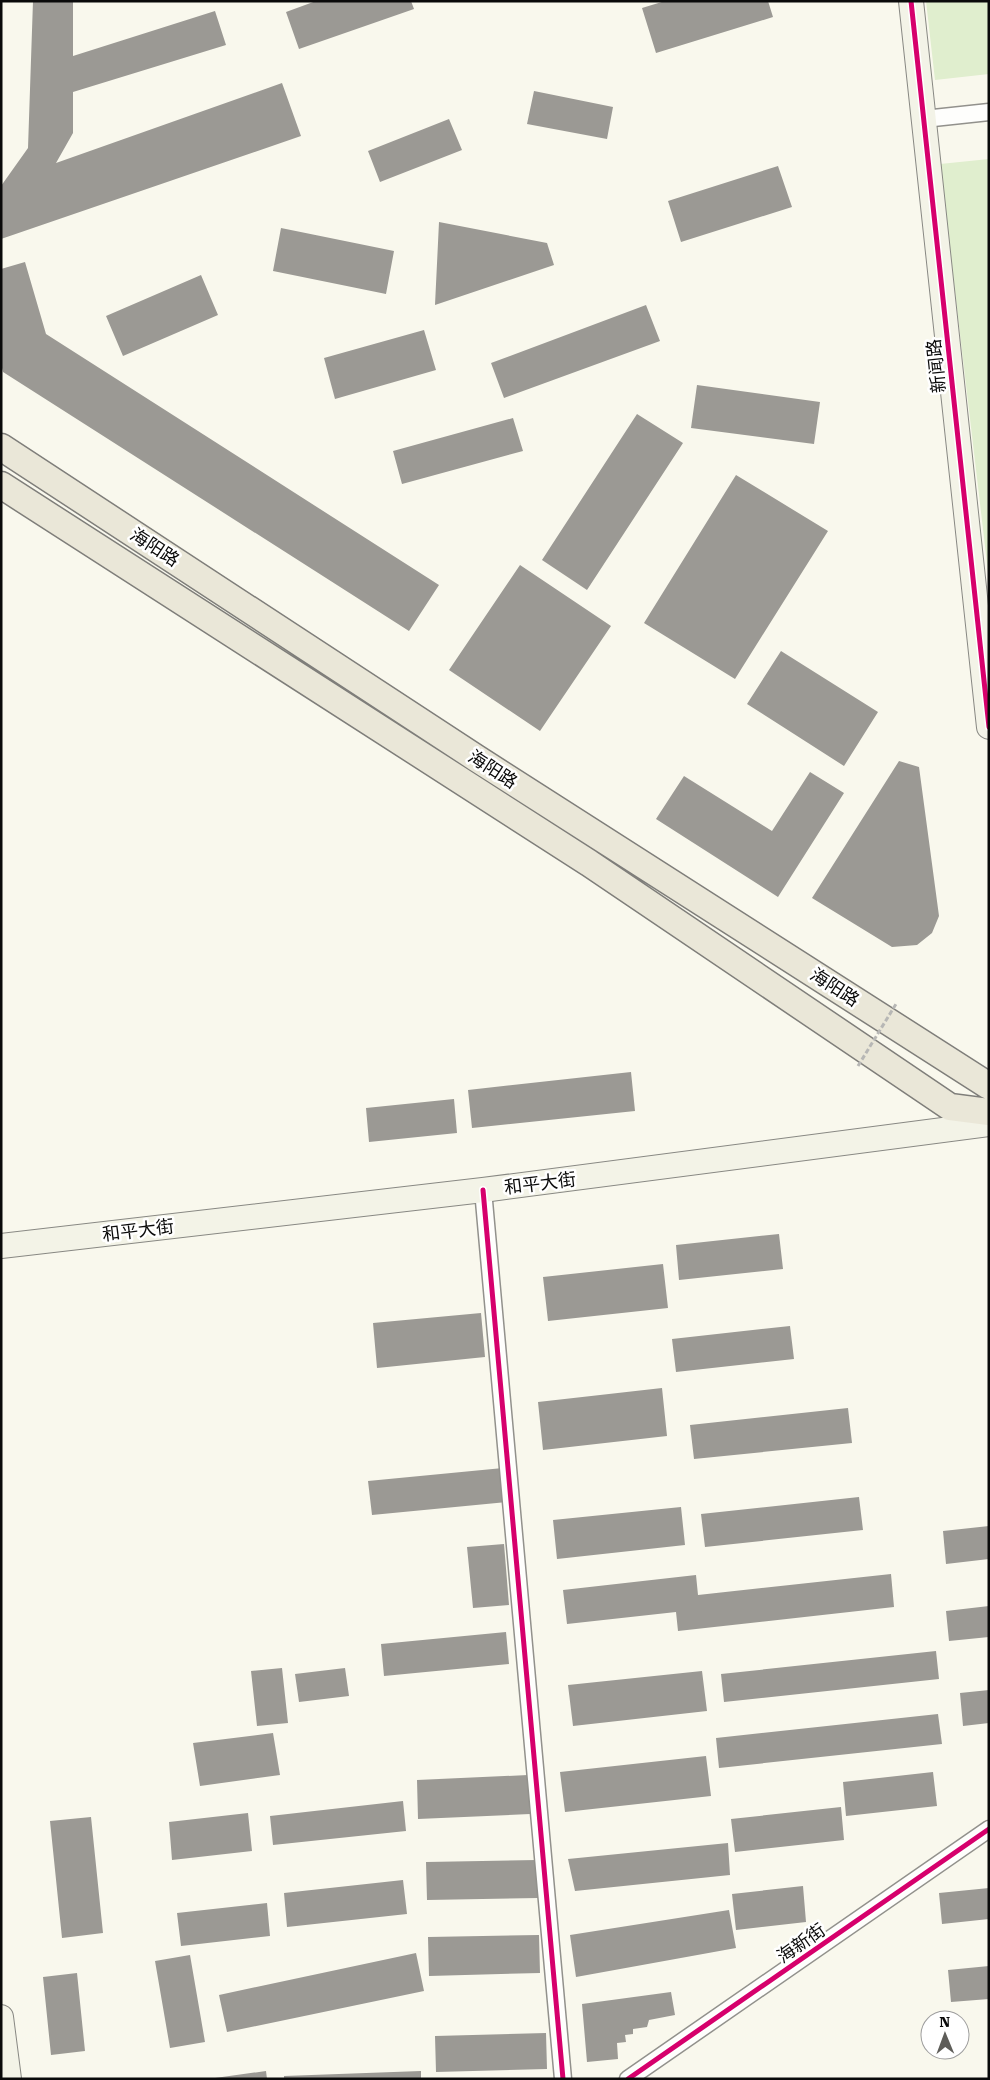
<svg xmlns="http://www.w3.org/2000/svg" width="990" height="2080" font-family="'Roboto Serif','Noto Sans SC',serif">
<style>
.green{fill:#e0eece}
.building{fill:#9b9994}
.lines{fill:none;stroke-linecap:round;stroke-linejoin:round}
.street-casing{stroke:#92918c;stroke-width:19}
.secondary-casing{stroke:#888883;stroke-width:26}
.primary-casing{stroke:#7f7e7a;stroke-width:29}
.street{stroke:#fefefc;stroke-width:16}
.secondary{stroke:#f3f3e7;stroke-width:24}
.primary{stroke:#eae7d8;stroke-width:26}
.path-bridge{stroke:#b7b7b5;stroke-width:3;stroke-dasharray:5 2.5;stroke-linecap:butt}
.cycleway-casing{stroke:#fff;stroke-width:8}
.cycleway{stroke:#d6006c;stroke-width:5}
.labels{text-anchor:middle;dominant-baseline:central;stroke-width:5;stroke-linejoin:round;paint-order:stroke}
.street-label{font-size:18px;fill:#0a0a0a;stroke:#fff}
</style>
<rect width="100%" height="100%" fill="#f9f8ed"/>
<!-- green -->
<path class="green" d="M 926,1 L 989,1 L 989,74 L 935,80 Z
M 989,159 L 989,580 L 940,164 Z"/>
<!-- building -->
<path class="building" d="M 33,1 L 73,1 L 73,56 L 215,11 L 226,45 L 73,92 L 73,133 L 56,163 L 282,83 L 301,136 L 1,239 L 1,186 L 28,148 Z
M 316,1 L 411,1 L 414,9 L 299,49 L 286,12 Z
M 665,1 L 768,1 L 773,17 L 656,53 L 642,8 Z
M 534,91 L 613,107 L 607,139 L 527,124 Z
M 449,119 L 462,150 L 380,182 L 368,151 Z
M 778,166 L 792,207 L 681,242 L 668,201 Z
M 439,222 L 547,243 L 554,265 L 435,305 Z
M 281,228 L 394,251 L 386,294 L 273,271 Z
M 25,262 L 46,334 L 439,585 L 409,631 L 3,372 L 1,364 L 1,269 Z
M 201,275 L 218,315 L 123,356 L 106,316 Z
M 646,305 L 660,341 L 504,398 L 491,363 Z
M 424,330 L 436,370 L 335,399 L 324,358 Z
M 697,385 L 820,402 L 814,444 L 691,428 Z
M 637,414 L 683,443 L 587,590 L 542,560 Z
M 513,418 L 523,451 L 402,484 L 393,451 Z
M 736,475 L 828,531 L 735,679 L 644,623 Z
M 520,565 L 611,626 L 540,731 L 449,670 Z
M 781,651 L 878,712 L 844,766 L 747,704 Z
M 899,761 L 919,767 L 939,916 L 932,933 L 917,945 L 892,947 L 812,898 Z
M 810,772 L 844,793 L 778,897 L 656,819 L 684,776 L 772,831 Z
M 631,1072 L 635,1111 L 472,1128 L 468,1090 Z
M 454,1099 L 457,1133 L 369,1142 L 366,1108 Z
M 779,1234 L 783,1269 L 679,1280 L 676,1245 Z
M 663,1264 L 668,1308 L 548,1321 L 543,1277 Z
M 481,1313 L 485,1357 L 377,1368 L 373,1323 Z
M 790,1326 L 794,1359 L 676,1372 L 672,1339 Z
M 662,1388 L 667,1436 L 543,1450 L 538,1402 Z
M 848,1408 L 852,1443 L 694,1459 L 690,1425 Z
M 503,1468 L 507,1502 L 372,1515 L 368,1481 Z
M 859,1497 L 863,1530 L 705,1547 L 701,1514 Z
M 681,1507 L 685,1545 L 557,1559 L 553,1520 Z
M 989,1526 L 989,1559 L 946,1564 L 943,1531 Z
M 504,1544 L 509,1605 L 473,1608 L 467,1547 Z
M 891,1574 L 894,1607 L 678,1631 L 676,1612 L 567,1624 L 563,1590 L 696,1575 L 698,1595 Z
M 989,1606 L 989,1637 L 949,1641 L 946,1611 Z
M 506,1632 L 509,1664 L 384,1676 L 381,1644 Z
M 936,1651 L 939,1679 L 724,1702 L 721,1674 Z
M 282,1668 L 288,1723 L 257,1726 L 251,1671 Z
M 345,1668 L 349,1696 L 299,1702 L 295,1674 Z
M 702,1671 L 707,1711 L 573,1726 L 568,1685 Z
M 989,1690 L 989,1723 L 963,1726 L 960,1693 Z
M 938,1714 L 942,1744 L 719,1768 L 716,1738 Z
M 273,1733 L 280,1775 L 200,1786 L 193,1743 Z
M 706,1756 L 711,1796 L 565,1812 L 560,1772 Z
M 933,1772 L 937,1806 L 846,1816 L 843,1782 Z
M 528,1775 L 530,1814 L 418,1819 L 417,1780 Z
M 403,1801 L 406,1831 L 273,1845 L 270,1816 Z
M 841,1807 L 844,1840 L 735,1852 L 731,1819 Z
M 248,1813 L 252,1851 L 172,1860 L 169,1822 Z
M 91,1817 L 103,1933 L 62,1938 L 50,1821 Z
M 728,1843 L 730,1875 L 575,1891 L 568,1859 Z
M 537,1860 L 538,1898 L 427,1900 L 426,1862 Z
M 403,1880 L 407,1914 L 287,1927 L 284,1893 Z
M 803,1886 L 806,1922 L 736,1930 L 732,1894 Z
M 989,1888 L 989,1919 L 942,1924 L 939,1893 Z
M 267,1903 L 270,1936 L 181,1946 L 177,1913 Z
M 729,1910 L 736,1948 L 576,1977 L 570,1935 Z
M 539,1935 L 540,1973 L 429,1976 L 428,1937 Z
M 416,1953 L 424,1991 L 227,2032 L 219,1995 Z
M 190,1955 L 205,2042 L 170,2048 L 155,1961 Z
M 989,1966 L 989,1999 L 951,2002 L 948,1970 Z
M 77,1973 L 85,2051 L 51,2055 L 43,1977 Z
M 671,1992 L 675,2015 L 649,2020 L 647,2027 L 633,2029 L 633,2034 L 625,2035 L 626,2042 L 617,2043 L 618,2059 L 587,2062 L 582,2004 Z
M 546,2033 L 547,2069 L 436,2072 L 435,2036 Z
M 266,2071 L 267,2079 L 215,2079 L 215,2078 Z
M 421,2071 L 421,2079 L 284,2079 L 284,2076 Z"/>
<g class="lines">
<!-- street casing -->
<g class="street-casing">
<path id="street" d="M 924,119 L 989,112
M 483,1190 L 563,2079
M 628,2079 L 989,1829"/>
</g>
<!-- secondary casing -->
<g class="secondary-casing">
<path id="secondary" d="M 911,1 L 989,727
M 1,1246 L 483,1190 L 989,1124
M 1,2017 L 9,2079"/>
</g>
<!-- primary casing -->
<g class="primary-casing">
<path id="primary" d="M 1,447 L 476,758 L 989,1086
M 1,485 L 589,863 L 950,1107 L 989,1112"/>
</g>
<!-- street -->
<use href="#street" class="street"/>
<!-- secondary -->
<use href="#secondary" class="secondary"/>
<!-- primary -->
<use href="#primary" class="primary"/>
<!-- path-bridge -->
<path class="path-bridge" d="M 858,1066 L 896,1004"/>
<!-- cycleway casing -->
<g class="cycleway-casing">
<path id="cycleway" d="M 911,1 L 989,727
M 483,1190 L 563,2079
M 628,2079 L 989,1829"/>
</g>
<!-- cycleway -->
<use href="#cycleway" class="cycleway"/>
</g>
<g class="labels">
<!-- street labels -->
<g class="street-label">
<text transform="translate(936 366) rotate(-96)">新闻路</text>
<text transform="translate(155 547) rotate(33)">海阳路</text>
<text transform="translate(493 769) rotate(33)">海阳路</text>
<text transform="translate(835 987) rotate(33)">海阳路</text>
<text transform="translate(540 1183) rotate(-7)">和平大街</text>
<text transform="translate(138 1230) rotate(-7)">和平大街</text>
<text transform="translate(801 1943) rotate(-35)">海新街</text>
</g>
</g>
<!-- border -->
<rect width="990" height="2080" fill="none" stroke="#0a0a0a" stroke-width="5"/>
<!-- north arrow -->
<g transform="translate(945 2035) rotate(359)"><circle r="24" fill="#ffffff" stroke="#9d9d9d"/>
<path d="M0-4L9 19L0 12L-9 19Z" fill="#5e5d59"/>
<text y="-8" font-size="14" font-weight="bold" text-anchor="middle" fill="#0a0a0a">N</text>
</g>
</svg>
